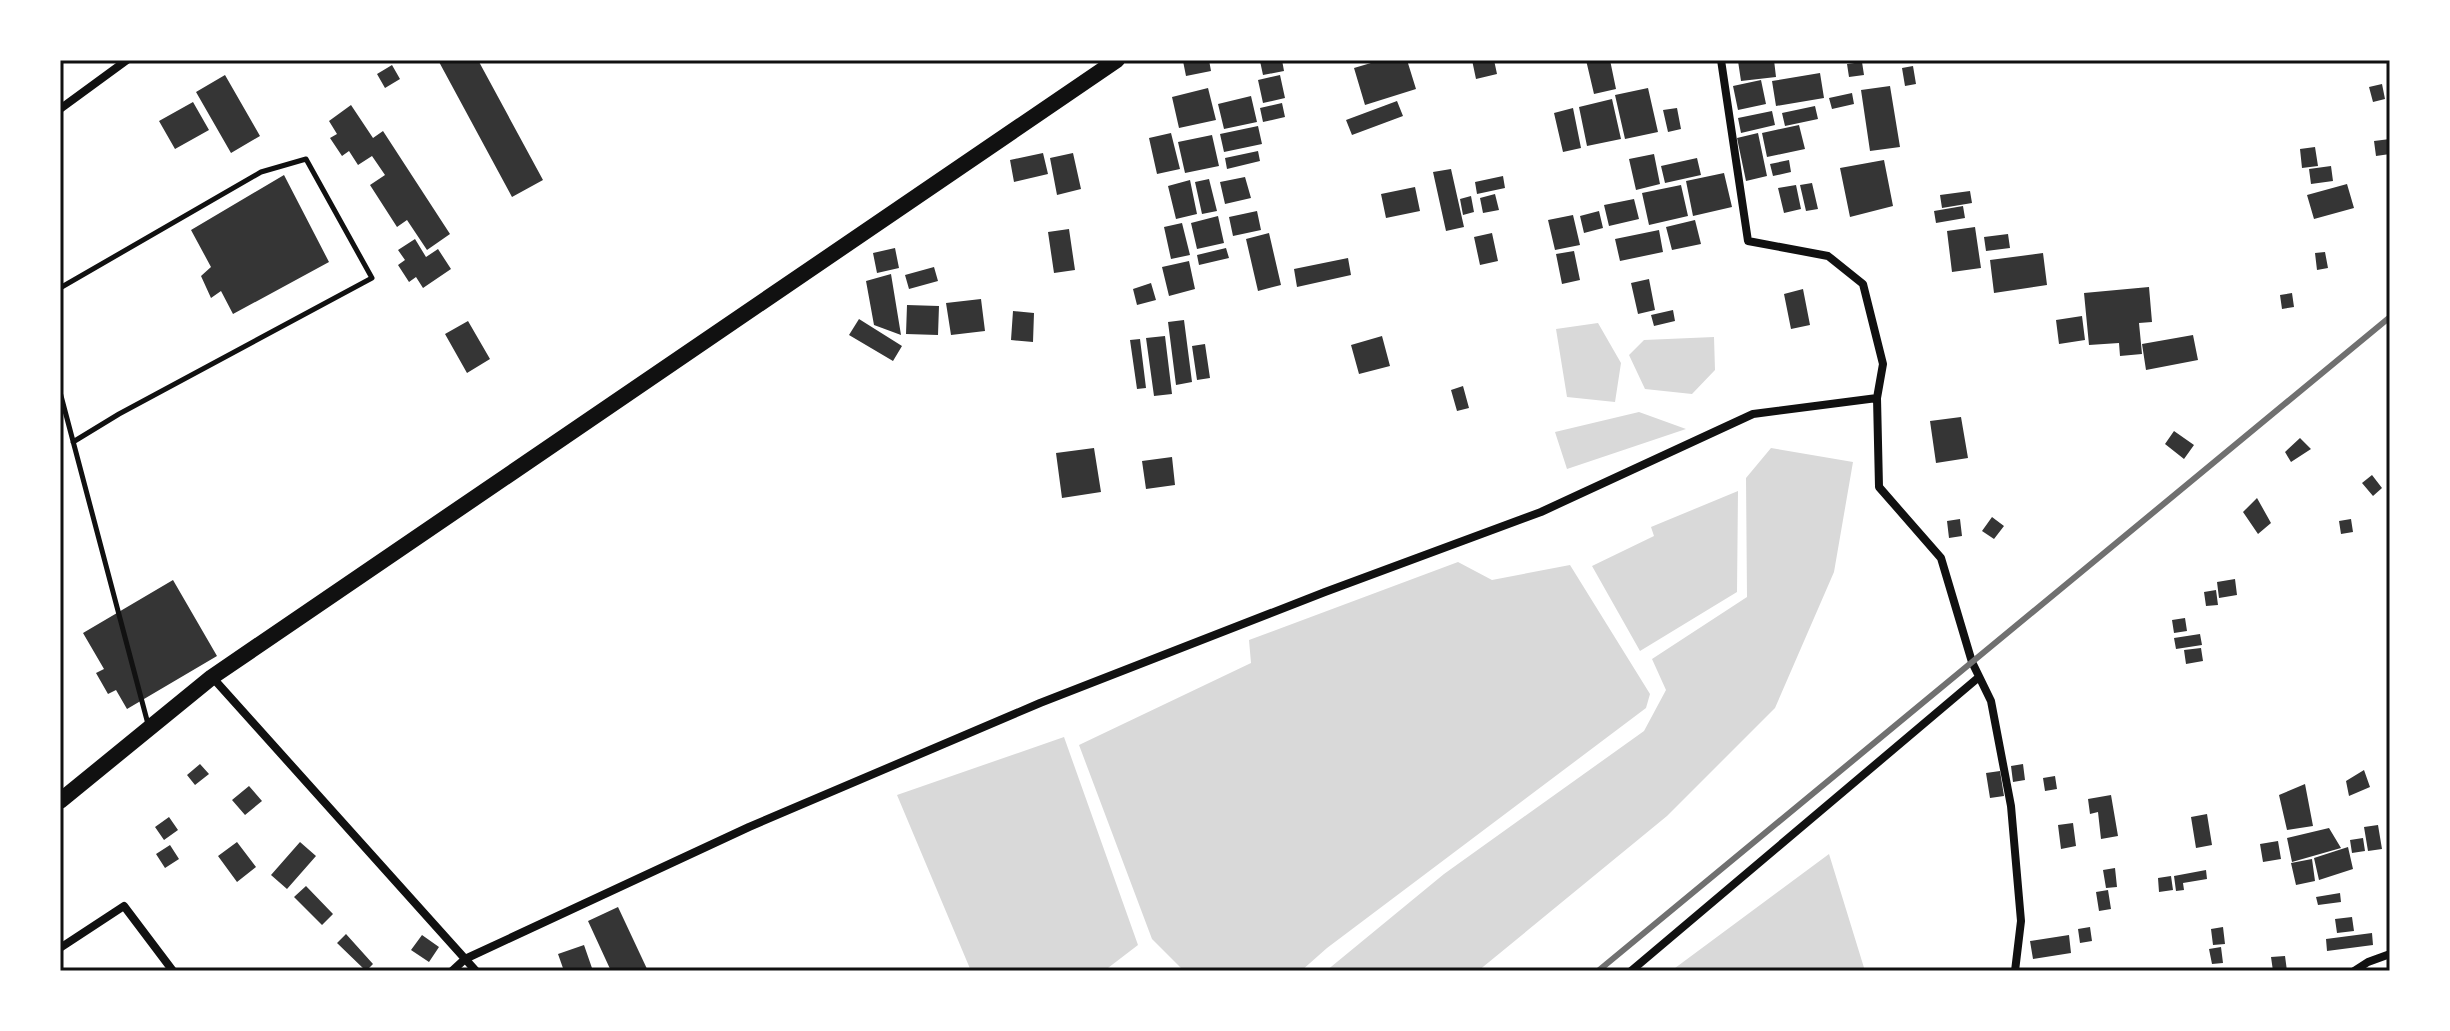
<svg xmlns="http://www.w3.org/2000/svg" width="2450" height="1031" font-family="'IBM Plex Sans',sans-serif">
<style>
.water{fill:#d9d9d9}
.building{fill:#353535}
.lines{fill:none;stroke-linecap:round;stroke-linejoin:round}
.service{stroke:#111;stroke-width:5}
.minor{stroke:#111;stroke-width:8}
.trunk{stroke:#111;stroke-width:16}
.rail{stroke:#707070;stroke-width:6}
.neatline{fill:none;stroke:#111;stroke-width:3}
</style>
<rect width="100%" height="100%" fill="#fff"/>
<!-- water -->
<path class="water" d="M 1598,323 L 1621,363 L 1615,402 L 1567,397 L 1556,329 Z
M 1714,337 L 1715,370 L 1692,394 L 1645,389 L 1629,355 L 1644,340 Z
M 1639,412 L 1686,429 L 1567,469 L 1555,432 Z
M 1771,448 L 1853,462 L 1834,572 L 1775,708 L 1667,816 L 1478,971 L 1326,971 L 1444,874 L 1644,731 L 1666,690 L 1652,659 L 1747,597 L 1746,478 Z
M 1738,491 L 1737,592 L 1640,651 L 1592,566 L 1654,536 L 1651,527 Z
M 1458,562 L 1492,580 L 1570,565 L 1650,694 L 1646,708 L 1327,948 L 1301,971 L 1184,971 L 1152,939 L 1079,745 L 1251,663 L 1249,640 Z
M 1064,737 L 1138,945 L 1104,971 L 971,971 L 897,795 Z
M 1829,854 L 1865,971 L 1671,971 Z"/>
<!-- building -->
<path class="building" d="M 438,60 L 478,60 L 543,180 L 512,197 Z
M 1189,60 L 1209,60 L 1211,71 L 1186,76 L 1183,61 Z
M 1282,60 L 1284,71 L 1263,75 L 1260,61 Z
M 1381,60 L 1407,60 L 1416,89 L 1365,105 L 1354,68 Z
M 1472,60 L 1494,60 L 1497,74 L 1476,79 Z
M 1586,60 L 1610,60 L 1616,89 L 1594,94 Z
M 1774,60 L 1776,77 L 1741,81 L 1738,61 Z
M 1862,62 L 1864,75 L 1849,77 L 1847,64 Z
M 392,65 L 400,79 L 385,88 L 377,74 Z
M 1913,66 L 1916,84 L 1905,86 L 1902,68 Z
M 1820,73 L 1824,98 L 1776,106 L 1772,81 Z
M 225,75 L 260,136 L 231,153 L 196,92 Z
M 1280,75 L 1285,98 L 1263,103 L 1258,80 Z
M 1761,80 L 1766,104 L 1738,110 L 1733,86 Z
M 2382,84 L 2385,99 L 2373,102 L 2369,87 Z
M 1890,86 L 1900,147 L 1870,151 L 1861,90 Z
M 1208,88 L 1216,120 L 1179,128 L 1172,97 Z
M 1648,88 L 1658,132 L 1625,139 L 1615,95 Z
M 1852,93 L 1854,104 L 1832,109 L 1829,98 Z
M 1251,96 L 1257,122 L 1224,129 L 1218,104 Z
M 1612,99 L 1621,139 L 1587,146 L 1579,107 Z
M 1397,101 L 1403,116 L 1352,135 L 1346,120 Z
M 193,102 L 209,130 L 175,149 L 159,121 Z
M 1282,103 L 1285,117 L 1263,122 L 1260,108 Z
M 351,105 L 373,138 L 383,131 L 450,234 L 427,250 L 407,220 L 397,227 L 370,185 L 385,175 L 372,156 L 358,165 L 349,151 L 342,156 L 330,138 L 337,134 L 329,121 Z
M 1815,106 L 1818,119 L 1785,126 L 1782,113 Z
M 1573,108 L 1581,148 L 1563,152 L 1554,113 Z
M 1677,108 L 1681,129 L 1668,132 L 1663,110 Z
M 1772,111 L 1775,125 L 1741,133 L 1738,118 Z
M 1799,125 L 1805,149 L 1767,157 L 1762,133 Z
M 1258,126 L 1262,144 L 1224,152 L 1220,134 Z
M 1171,133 L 1180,169 L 1157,174 L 1149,138 Z
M 1758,133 L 1767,176 L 1746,181 L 1737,138 Z
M 1212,135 L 1219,166 L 1185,173 L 1178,142 Z
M 2390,139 L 2390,154 L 2376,156 L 2374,141 Z
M 2315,147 L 2318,166 L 2302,168 L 2300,149 Z
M 1258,151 L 1260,161 L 1227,169 L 1225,158 Z
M 1043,153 L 1048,174 L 1014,182 L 1010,160 Z
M 1073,153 L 1081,189 L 1057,195 L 1050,158 Z
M 1654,154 L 1660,184 L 1636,190 L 1629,159 Z
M 1697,158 L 1701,175 L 1665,183 L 1661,166 Z
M 1789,160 L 1791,172 L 1773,176 L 1770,164 Z
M 1884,160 L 1893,206 L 1850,217 L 1840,168 Z
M 2331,166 L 2333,181 L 2311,184 L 2309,169 Z
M 1451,169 L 1464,227 L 1446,231 L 1433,172 Z
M 1724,173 L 1732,207 L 1693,216 L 1686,181 Z
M 284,175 L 329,262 L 233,314 L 221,291 L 211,298 L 201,276 L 211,267 L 191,230 Z
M 1503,176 L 1505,188 L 1477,194 L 1475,182 Z
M 1245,177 L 1251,198 L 1225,204 L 1220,182 Z
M 1209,179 L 1217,211 L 1202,214 L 1195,182 Z
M 1190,180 L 1197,214 L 1176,219 L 1168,186 Z
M 1812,183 L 1818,209 L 1806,211 L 1800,185 Z
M 2347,184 L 2354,208 L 2314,219 L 2307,195 Z
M 1681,185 L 1688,216 L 1649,225 L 1642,193 Z
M 1796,185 L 1801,209 L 1784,213 L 1778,188 Z
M 1415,187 L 1420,211 L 1386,218 L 1381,194 Z
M 1970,191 L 1972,203 L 1942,208 L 1940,195 Z
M 1495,194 L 1499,210 L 1483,213 L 1480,198 Z
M 1471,196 L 1474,212 L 1463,215 L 1460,199 Z
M 1634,199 L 1639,219 L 1609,226 L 1604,205 Z
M 1963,206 L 1965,218 L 1936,223 L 1934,211 Z
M 1257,211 L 1261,230 L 1233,236 L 1229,217 Z
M 1599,211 L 1603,228 L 1584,233 L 1580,216 Z
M 1573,215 L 1580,245 L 1555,250 L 1548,220 Z
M 1218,216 L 1224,243 L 1197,249 L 1191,223 Z
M 1695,220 L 1701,244 L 1672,250 L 1666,227 Z
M 1182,223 L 1190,255 L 1171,259 L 1164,227 Z
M 1975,227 L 1981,268 L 1952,272 L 1947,231 Z
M 1069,229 L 1075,270 L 1054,273 L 1048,232 Z
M 1659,230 L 1663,252 L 1620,261 L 1615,239 Z
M 1269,233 L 1281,285 L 1258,291 L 1246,239 Z
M 1492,233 L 1498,261 L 1480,265 L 1474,237 Z
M 2008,234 L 2010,248 L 1986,251 L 1984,237 Z
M 415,239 L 426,257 L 438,249 L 451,269 L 423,288 L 416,277 L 409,282 L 398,265 L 405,260 L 398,250 Z
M 895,248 L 899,268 L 877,273 L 873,253 Z
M 1226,248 L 1229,258 L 1199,265 L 1197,255 Z
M 1574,251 L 1580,280 L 1562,284 L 1556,254 Z
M 2325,252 L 2328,268 L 2317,270 L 2315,253 Z
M 2043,253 L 2047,285 L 1994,293 L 1990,260 Z
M 1348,258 L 1351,275 L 1297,287 L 1294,269 Z
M 1189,261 L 1195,289 L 1169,296 L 1162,267 Z
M 934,267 L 938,281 L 909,289 L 905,275 Z
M 891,274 L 901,335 L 874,325 L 866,281 Z
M 1649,279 L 1655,310 L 1638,314 L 1631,283 Z
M 1151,283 L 1156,300 L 1137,305 L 1133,289 Z
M 2149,287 L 2152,322 L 2139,323 L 2142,354 L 2120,356 L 2119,343 L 2089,345 L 2084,293 Z
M 1803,289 L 1810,325 L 1791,329 L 1784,294 Z
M 2292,293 L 2294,307 L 2282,309 L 2280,295 Z
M 981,299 L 985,331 L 951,335 L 946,303 Z
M 907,305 L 939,306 L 938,335 L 906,334 Z
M 1673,310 L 1675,321 L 1654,326 L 1651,315 Z
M 1013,311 L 1034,313 L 1033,342 L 1011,340 Z
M 2082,316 L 2085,340 L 2059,344 L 2056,320 Z
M 859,319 L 902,346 L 893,361 L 849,335 Z
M 1184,320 L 1192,382 L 1176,385 L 1168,322 Z
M 468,321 L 490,359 L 467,373 L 445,334 Z
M 2193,335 L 2198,360 L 2146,370 L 2142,344 Z
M 1165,336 L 1172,394 L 1154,396 L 1146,338 Z
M 1382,336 L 1390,366 L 1359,374 L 1351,345 Z
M 1140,339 L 1146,388 L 1137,389 L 1130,340 Z
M 1205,344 L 1210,378 L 1197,380 L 1192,346 Z
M 1463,386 L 1469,408 L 1457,411 L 1451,390 Z
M 1961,417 L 1968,458 L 1936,463 L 1930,421 Z
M 2174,431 L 2194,445 L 2184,459 L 2165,444 Z
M 2300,438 L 2311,449 L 2291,462 L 2285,452 Z
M 1094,448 L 1101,492 L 1062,498 L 1056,453 Z
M 1172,457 L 1175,485 L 1146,489 L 1142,461 Z
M 2372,475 L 2382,488 L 2373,496 L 2362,483 Z
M 2257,498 L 2271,523 L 2258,534 L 2243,512 Z
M 1992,517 L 2004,526 L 1994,539 L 1982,531 Z
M 1960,519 L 1962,536 L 1949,538 L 1947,521 Z
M 2351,519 L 2353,532 L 2341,534 L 2339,521 Z
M 2235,579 L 2237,595 L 2219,598 L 2217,582 Z
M 173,580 L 217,656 L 127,709 L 116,690 L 108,694 L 96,673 L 104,669 L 83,633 Z
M 2216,590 L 2218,605 L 2206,606 L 2204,592 Z
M 2185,618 L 2187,631 L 2174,633 L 2172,620 Z
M 2200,634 L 2202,645 L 2176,649 L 2174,638 Z
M 2201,648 L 2203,661 L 2186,664 L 2184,650 Z
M 200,764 L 209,774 L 195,785 L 187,775 Z
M 2023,764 L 2025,780 L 2013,782 L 2011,766 Z
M 2364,770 L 2370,787 L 2349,796 L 2346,781 Z
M 2000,771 L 2004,796 L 1990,798 L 1986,773 Z
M 2055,776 L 2057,789 L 2045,791 L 2043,778 Z
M 2305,784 L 2313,826 L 2287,830 L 2279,795 Z
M 249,786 L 262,801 L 245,815 L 232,800 Z
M 2111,795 L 2118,836 L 2101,839 L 2098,812 L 2090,814 L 2088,799 Z
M 2207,814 L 2212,845 L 2196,848 L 2191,817 Z
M 169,817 L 178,830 L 164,840 L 155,827 Z
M 2073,823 L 2076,846 L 2061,849 L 2058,825 Z
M 2378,825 L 2382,849 L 2368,851 L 2364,827 Z
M 2329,828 L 2341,848 L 2292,862 L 2287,838 Z
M 2363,838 L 2365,851 L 2352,853 L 2350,840 Z
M 2278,841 L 2281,859 L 2263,862 L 2260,844 Z
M 237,842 L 256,867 L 237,882 L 218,856 Z
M 300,842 L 316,856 L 287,889 L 271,875 Z
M 170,845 L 179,859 L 165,868 L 156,854 Z
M 2348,847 L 2353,869 L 2319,880 L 2314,858 Z
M 2312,859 L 2315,881 L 2296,885 L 2291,863 Z
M 2115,868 L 2117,887 L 2106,888 L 2103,870 Z
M 2206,870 L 2207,879 L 2183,883 L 2184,890 L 2176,891 L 2174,876 Z
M 2171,876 L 2173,890 L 2159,892 L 2158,878 Z
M 306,886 L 333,914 L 322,925 L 294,897 Z
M 2108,890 L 2111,909 L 2099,911 L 2096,892 Z
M 2340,893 L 2341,902 L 2318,905 L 2316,897 Z
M 618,907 L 648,971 L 611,971 L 588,921 Z
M 2352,917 L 2354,931 L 2337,933 L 2335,919 Z
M 2090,927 L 2092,941 L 2080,943 L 2078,929 Z
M 2223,927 L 2225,944 L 2213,945 L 2211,929 Z
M 2372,933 L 2373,945 L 2327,951 L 2326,939 Z
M 346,934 L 373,964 L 366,971 L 337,943 Z
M 422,935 L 439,947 L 429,962 L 411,950 Z
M 2069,935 L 2071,953 L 2033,959 L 2030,941 Z
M 584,945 L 593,971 L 564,971 L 558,954 Z
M 2221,947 L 2223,963 L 2212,964 L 2209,949 Z
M 2285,956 L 2287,971 L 2273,971 L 2271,957 Z"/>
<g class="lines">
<!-- service -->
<path class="service" d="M 60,288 L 261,172 L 306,159 L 372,278 L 119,414 L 73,442
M 60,392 L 148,724"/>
<!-- minor -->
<path class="minor" d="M 1721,60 L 1748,241 L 1828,256 L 1863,284 L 1883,364 L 1877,398 L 1879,487 L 1941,558 L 1972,662 L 1991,701 L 2011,806 L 2021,921 L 2015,971
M 60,109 L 127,60
M 212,677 L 476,971
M 60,948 L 124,906 L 173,971
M 452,971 L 465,959 L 749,827 L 1040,703 L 1325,592 L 1541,512 L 1753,414 L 1877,398
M 1631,971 L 1979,677
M 2354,971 L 2368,962 L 2390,954"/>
<!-- trunk -->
<path class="trunk" d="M 60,801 L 212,677 L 1117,60"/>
<!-- rail -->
<path class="rail" d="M 1598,971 L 2390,317"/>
</g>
<!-- border -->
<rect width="2450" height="1031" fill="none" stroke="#ffffff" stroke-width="124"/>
<rect x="62" y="62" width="2326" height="907" class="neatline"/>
</svg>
